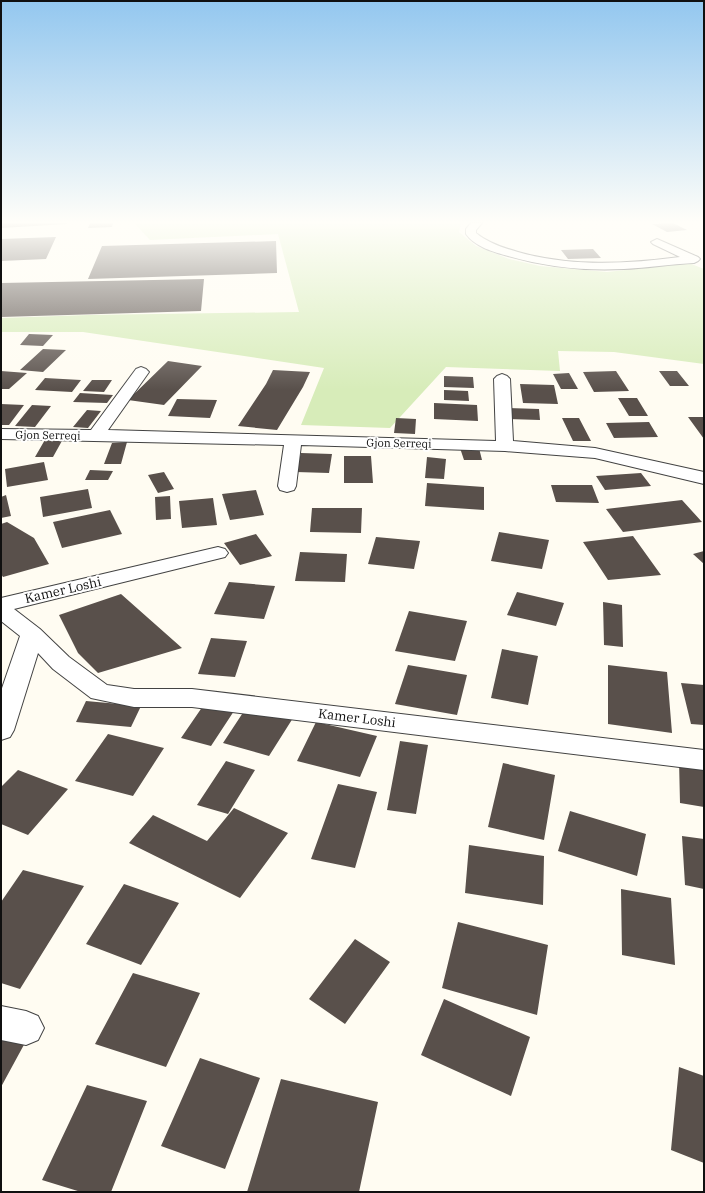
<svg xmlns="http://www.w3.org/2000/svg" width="705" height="1193" font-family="'IBM Plex Serif',serif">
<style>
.green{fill:#d7ecb9}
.building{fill:#59504b}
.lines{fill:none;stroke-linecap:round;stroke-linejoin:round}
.minor-casing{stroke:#434343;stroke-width:2}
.minor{fill:#fff;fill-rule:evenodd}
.labels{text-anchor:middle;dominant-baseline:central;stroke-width:4;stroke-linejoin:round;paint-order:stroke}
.far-street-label{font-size:11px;fill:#101010;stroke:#fff}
.street-label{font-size:13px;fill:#101010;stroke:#fff}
</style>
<rect width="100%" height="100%" fill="#fffcf2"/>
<!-- green -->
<path class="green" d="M 134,223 L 461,223 L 459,232 L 476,246 L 509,259 L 540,266 L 607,272 L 689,263 L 704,269 L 704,364 L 614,352 L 558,351 L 560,371 L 446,367 L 390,428 L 301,425 L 324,368 L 83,332 L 1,332 L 1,318 L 89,315 L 299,312 L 278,234 L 150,240 Z"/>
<!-- building -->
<path class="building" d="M 1,223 L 67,223 L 67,224 L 1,228 Z
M 90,223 L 113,223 L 112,227 L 88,228 Z
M 673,223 L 687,230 L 667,232 L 652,224 Z
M 56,237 L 46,259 L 1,261 L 1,239 Z
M 276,241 L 277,273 L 88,279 L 102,246 Z
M 593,249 L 601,258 L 568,259 L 561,250 Z
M 204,279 L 201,311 L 1,317 L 1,283 Z
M 29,334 L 53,335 L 43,346 L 20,345 Z
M 43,349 L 66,350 L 43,372 L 20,370 Z
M 168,361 L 202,366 L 164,405 L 128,400 Z
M 273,370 L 310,372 L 303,387 L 277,430 L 238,426 L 266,384 Z
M 1,371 L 27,373 L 9,389 L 1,389 Z
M 616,371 L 629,391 L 594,392 L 583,372 Z
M 659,371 L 677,371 L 689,386 L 670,386 Z
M 569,373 L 578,389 L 561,389 L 553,374 Z
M 444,376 L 473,377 L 474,388 L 444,387 Z
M 45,378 L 81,380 L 72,392 L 35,390 Z
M 92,380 L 112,380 L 104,392 L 83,391 Z
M 520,384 L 554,385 L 558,404 L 523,403 Z
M 444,390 L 468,391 L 469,401 L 444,400 Z
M 80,393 L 113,395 L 107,403 L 73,402 Z
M 618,398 L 637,398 L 648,416 L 629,416 Z
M 177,399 L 217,400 L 210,418 L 168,416 Z
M 434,403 L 477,405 L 478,421 L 434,419 Z
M 1,404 L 24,405 L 9,425 L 1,425 Z
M 32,405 L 51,406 L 35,427 L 15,426 Z
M 507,408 L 539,409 L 540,420 L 508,419 Z
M 87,410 L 101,411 L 88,428 L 73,427 Z
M 688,417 L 704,417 L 704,439 Z
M 396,418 L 416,419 L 415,434 L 394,433 Z
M 562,418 L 579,418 L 591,441 L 573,441 Z
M 649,422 L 658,437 L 614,438 L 606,423 Z
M 46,438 L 63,439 L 53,457 L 35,457 Z
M 127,442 L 121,464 L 104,464 L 112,443 Z
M 460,448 L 479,448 L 482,460 L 464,460 Z
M 301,453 L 332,454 L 329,473 L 296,472 Z
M 344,456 L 371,456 L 373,483 L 344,483 Z
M 427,457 L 446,459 L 444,479 L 425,478 Z
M 44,462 L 48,480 L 7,487 L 5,469 Z
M 90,470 L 113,471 L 108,480 L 85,480 Z
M 164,472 L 174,489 L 158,493 L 148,475 Z
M 641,473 L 651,486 L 605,490 L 596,476 Z
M 427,483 L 484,487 L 484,510 L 425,506 Z
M 551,485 L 592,485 L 599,503 L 556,502 Z
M 88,489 L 92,508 L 43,517 L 40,497 Z
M 256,490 L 264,515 L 230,520 L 222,494 Z
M 6,495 L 11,516 L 1,518 L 1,497 Z
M 170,496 L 171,519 L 156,520 L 155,497 Z
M 213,498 L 217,525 L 182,528 L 179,501 Z
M 682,500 L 702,522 L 623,532 L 606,509 Z
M 312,508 L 362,508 L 361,533 L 310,532 Z
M 110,510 L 122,534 L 62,548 L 53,522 Z
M 7,522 L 34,538 L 49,564 L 3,577 L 1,574 L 1,524 Z
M 499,532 L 549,540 L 542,569 L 491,561 Z
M 256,534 L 272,556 L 240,565 L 224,543 Z
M 633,536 L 661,575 L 608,580 L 583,542 Z
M 376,537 L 420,541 L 414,569 L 368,564 Z
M 704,551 L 704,564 L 693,554 Z
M 300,552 L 347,554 L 345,582 L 295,581 Z
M 229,582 L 275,586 L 264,619 L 214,614 Z
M 517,592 L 564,603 L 556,626 L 507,615 Z
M 121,594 L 182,648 L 98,673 L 78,653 L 59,615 Z
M 603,602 L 622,605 L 623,647 L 604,645 Z
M 409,611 L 467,621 L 455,661 L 395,651 Z
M 211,638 L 247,641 L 235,677 L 198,674 Z
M 502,649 L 538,656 L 528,705 L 491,698 Z
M 408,665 L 467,675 L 457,715 L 395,704 Z
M 608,665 L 667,672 L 672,733 L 608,724 Z
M 681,683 L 704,685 L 704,725 L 691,724 Z
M 86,701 L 141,706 L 131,727 L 76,722 Z
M 205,703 L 234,711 L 211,746 L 181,738 Z
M 248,705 L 293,718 L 269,756 L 223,743 Z
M 316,722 L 377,736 L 360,777 L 297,761 Z
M 108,734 L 164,748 L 133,796 L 75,781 Z
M 400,741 L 428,745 L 416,814 L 387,810 Z
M 679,760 L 704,765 L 704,807 L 680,803 Z
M 226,761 L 255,770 L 228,814 L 197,805 Z
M 503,763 L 555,775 L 544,840 L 488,827 Z
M 18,770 L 68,789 L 28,835 L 1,824 L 1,787 Z
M 338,784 L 377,792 L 355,868 L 311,859 Z
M 234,808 L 288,833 L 240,898 L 129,843 L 153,815 L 207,841 Z
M 570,811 L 646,834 L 637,876 L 558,851 Z
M 682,836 L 704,839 L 704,889 L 685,885 Z
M 469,845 L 544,856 L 543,905 L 465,893 Z
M 23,870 L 84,886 L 20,989 L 1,983 L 1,902 Z
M 124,884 L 179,903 L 141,965 L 86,944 Z
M 621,889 L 671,898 L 675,965 L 622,955 Z
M 458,922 L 548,945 L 537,1015 L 442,988 Z
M 355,939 L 390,962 L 345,1024 L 309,999 Z
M 133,973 L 200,993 L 166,1067 L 95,1044 Z
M 444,999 L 530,1037 L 511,1096 L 421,1055 Z
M 1,1034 L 26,1041 L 1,1087 Z
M 200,1058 L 260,1078 L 225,1169 L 161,1146 Z
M 679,1067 L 704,1076 L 704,1163 L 671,1150 Z
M 281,1079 L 378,1102 L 359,1192 L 247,1192 Z
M 87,1085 L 147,1101 L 111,1192 L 81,1192 L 42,1180 Z"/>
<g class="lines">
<!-- minor casing -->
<g class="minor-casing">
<path id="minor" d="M 471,223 L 482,223 L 476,230 L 476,233 C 488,243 504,248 518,252 C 571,267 626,264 680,257 L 653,244 L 651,242 L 657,239 L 698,257 L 700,259 L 698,261 L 694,263 C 671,264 647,268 624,269 C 584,271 546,267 508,256 C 494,252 475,247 466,234 L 466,229 Z
M 141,367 L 146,369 L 149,372 L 108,430 L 496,441 L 494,379 L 497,376 L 502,374 L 507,376 L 510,379 L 513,441 L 595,448 L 704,472 L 704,484 L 595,458 L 505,451 L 301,445 L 296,486 L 294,490 L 287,492 L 280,490 L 278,486 L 284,445 L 1,439 L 1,429 L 91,430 L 136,369 Z
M 218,547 L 225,549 L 228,553 L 225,557 L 14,609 L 40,629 L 69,657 L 107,685 L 134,689 L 192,689 L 704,750 L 704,770 L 192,707 L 134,707 L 91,698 L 53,669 L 38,653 L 14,730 L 10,737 L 1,740 L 1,691 L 20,636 L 1,621 L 1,598 Z
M 1,1006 L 26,1011 L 38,1016 L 44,1028 L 38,1040 L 26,1045 L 1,1040 Z"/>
</g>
<!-- minor -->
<use href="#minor" class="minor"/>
</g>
<!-- sky -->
<linearGradient id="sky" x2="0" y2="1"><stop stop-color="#93c7ef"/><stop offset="0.57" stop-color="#fffef9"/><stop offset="1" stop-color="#fffef9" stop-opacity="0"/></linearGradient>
<rect width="705" height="390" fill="url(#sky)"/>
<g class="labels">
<!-- far-street labels -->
<g class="far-street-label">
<text transform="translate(48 435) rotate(1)">Gjon Serreqi</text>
<text transform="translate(399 443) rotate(1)">Gjon Serreqi</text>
</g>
<!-- street labels -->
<g class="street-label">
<text transform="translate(63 590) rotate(-13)">Kamer Loshi</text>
<text transform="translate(357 718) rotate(7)">Kamer Loshi</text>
</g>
</g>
<!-- border -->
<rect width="705" height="1193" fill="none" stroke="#101010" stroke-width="4"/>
</svg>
